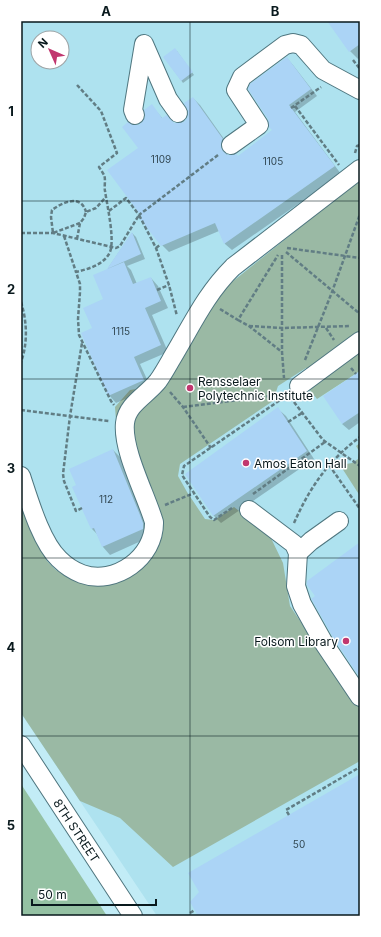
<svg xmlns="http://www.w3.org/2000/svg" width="381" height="937" font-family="Inter,sans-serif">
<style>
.built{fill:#aee2ef;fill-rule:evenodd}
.green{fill:#9ab9a4}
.forest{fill:#94c1a3}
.shadow{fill:#0003}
.building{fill:#abd4f6}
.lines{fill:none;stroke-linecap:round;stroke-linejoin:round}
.minor-casing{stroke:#4f767f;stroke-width:20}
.path{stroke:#617d84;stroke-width:2.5;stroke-dasharray:4 2;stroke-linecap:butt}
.minor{stroke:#fff;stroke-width:18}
.grid{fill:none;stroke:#09191d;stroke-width:1;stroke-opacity:0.55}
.poi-dot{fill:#c1376f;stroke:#fff;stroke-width:1.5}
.labels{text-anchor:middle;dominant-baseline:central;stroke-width:3;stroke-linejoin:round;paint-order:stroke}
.number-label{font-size:10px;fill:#324853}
.poi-label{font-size:12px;fill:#09191d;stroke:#fff;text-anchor:start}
.street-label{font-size:12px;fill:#09191d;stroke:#fff}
.neatline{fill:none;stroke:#09191d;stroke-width:1.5}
.grid-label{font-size:13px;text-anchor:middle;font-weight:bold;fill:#09191d}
</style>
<rect width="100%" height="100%" fill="#c2ecf6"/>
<!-- built -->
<path class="built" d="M 21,21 L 360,21 L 360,916 L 157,916 L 21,713 ZM 38,38 L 62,38 L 62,62 L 38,62 Z"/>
<!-- green -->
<path class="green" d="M 360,181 L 360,371 L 317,399 L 308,388 L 312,381 L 306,368 L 278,386 L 273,401 L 180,464 L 178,476 L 187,492 L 205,519 L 214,520 L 234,507 L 269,534 L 283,563 L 290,606 L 360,709 L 360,761 L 173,867 L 120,818 L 80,801 L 21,713 L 21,500 L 47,561 L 56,570 L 69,578 L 92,584 L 133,574 L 147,564 L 155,551 C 139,504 117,457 115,407 L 130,390 L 136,389 L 155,372 L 181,323 L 349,188 Z
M 360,443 L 360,496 L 340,465 L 352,463 L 358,459 L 359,451 L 356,446 Z"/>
<!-- forest -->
<path class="forest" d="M 21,784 L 107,916 L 21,916 Z"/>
<!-- shadow -->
<path class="shadow" d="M 328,21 L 360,21 L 360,57 L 358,59 L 350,51 Z
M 177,51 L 194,75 L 183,83 L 164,57 Z
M 287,58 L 293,65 L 317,96 L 295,112 L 341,174 L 232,250 L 225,244 L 219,231 L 169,252 L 162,245 L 143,217 L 139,148 L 133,126 L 140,126 L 146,117 L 152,106 L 163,119 L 174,124 L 184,123 L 188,118 L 193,98 L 200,105 L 229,146 L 227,153 L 228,156 L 238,157 L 273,131 Z
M 132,233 L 136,237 L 145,259 L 127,266 L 131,270 L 137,284 L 151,278 L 158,286 L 168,308 L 152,315 L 168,352 L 140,364 L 151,388 L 116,403 L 109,395 L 94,329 L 105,299 L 108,268 Z
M 360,372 L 360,422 L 349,430 L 342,424 Z
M 278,409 L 286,416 L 314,459 L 221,523 L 213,515 Z
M 113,450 L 121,458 L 148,523 L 150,537 L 110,555 L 103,547 L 97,534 L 92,529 L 77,486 Z"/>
<!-- building -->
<path class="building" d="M 327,21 L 360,21 L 360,44 L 349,52 Z
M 175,48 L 193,72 L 181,81 L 163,57 Z
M 287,57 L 311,89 L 289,105 L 335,166 L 224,244 L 215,223 L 161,246 L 140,219 L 142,217 L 107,170 L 138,148 L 122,127 L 128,122 L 133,125 L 139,125 L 143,121 L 145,117 L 144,110 L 152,104 L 162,118 L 167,115 L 174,123 L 179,123 L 184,122 L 187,118 L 188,112 L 184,103 L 193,97 L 223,139 L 221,146 L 223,151 L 227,155 L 232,155 L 236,154 L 238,156 L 272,130 L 269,127 L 268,119 L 248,89 L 250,84 Z
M 132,232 L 141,254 L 107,269 Z
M 124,262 L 133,284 L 151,277 L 161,301 L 145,308 L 161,345 L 134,357 L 144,380 L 108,396 L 81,333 L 92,328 L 83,308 L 103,299 L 93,275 Z
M 360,371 L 360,412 L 342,424 L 323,396 Z
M 278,407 L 307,451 L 213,516 L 185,474 Z
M 113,449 L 140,515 L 143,523 L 143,529 L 102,547 L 94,528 L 91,529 L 72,487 L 76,485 L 69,469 Z
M 360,542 L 360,678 L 334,639 L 312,600 L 311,599 L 315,596 L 307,585 L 307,581 Z
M 360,774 L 360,916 L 198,916 L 190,902 L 199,892 L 188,873 Z"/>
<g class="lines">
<!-- minor casing -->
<g class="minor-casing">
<g id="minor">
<path d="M 135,115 L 133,110 L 144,44 L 168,99 L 178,113"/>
<path d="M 231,145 L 259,125 L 236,90 L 242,77 L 285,45 L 293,43 L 301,45 L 323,70 L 360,90"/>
<path d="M 299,386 L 360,341"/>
<path d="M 21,476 C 29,500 41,542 59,559 C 65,565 74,571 82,574 C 115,586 155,557 154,522 C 146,495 122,450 125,423 C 127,404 147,395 158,381 C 163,374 168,365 172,358 C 192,325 205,295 233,267 L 360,169"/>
<path d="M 249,510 L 294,544 L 298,553 L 296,586 L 302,604 L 325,645 L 360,697"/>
<path d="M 298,553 L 311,541 L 339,521"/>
<path id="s1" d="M 21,745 L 133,916"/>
</g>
</g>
<!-- path -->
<path class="path" d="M 353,60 L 360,69
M 77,85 L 101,111 L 117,153 L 99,167 C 101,170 103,173 104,175 C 106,179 104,186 105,191 C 107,205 115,239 110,252 C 104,265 88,269 76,272 L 80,284 L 80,292 L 78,319 L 79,335 L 111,401 L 114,405
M 295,106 L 339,165
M 291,108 L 321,87
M 355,153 L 357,146 L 360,145
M 109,211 L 126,198 L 139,215 L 218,155
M 80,223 L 53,233 L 51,217 L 52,210 C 63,202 81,194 86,212
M 21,233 L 53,233 L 116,248 L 120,246 L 139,215 L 156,248 L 169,285 L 177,316
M 64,236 L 76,272
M 77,239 L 80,223 L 84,218 L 86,212 L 96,208 L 106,197
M 156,248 L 160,245
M 287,248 L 360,258
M 286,252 L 360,314
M 282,255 L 282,352 L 284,378
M 157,290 L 169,285
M 21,302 C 27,321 28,343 21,362
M 220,309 L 238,320 L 278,255
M 238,320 L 249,326 L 282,352
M 249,326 L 282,328 L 350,326
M 326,328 L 334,340
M 305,360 L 332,292 L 360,214
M 351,368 L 356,374
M 170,392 L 183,407 L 211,448
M 294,402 L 323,440 L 360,466
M 183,407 L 286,394
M 21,410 L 109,421
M 288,422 L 302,413
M 329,465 L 360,509
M 253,494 L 325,442
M 165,505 L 194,493
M 82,508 L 76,511 L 64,481 L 63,474 L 70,416 L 82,343
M 232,508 L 214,520 L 210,517 L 182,475 L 184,466 L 286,396
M 294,523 C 310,487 328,461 360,437
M 289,815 L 286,810 L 360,767
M 190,913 L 195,910"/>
<!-- minor -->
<use href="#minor" class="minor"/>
</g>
<!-- grid -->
<path class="grid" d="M 190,21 L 190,916M 21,201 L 360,201M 21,379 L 360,379M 21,558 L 360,558M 21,736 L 360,736"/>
<!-- markers -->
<g class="poi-dot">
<circle cx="190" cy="388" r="4"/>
<circle cx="246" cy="463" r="4"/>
<circle cx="346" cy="641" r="4"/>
</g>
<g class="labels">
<!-- number labels -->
<g class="number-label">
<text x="161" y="159">1109</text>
<text x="273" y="161">1105</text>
<text x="121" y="331">1115</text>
<text x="106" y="499">112</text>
<text x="299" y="844">50</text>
</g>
<!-- poi labels -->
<g class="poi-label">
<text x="198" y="381">Rensselaer<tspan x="198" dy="14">Polytechnic Institute</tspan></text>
<text x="254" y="463">Amos Eaton Hall</text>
<text x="338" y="641" text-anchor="end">Folsom Library</text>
</g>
<!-- street labels -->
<g class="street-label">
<text stroke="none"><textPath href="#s1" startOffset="102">8TH STREET</textPath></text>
</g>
</g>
<!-- border -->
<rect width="381" height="937" fill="none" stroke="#ffffff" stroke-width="44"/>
<!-- north arrow -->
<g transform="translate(50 50) rotate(315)"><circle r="19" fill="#ffffff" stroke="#9da3a5"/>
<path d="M0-3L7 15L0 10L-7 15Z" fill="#c1376f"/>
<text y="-6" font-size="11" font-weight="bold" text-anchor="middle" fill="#09191d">N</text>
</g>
<!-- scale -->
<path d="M32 899v6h124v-6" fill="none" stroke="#09191d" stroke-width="2"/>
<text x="38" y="899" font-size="12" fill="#09191d" stroke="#ffffff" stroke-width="3" paint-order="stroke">50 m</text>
<rect x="22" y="22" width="337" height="893" class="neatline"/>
<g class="grid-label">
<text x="106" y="16">A</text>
<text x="275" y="16">B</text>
<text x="11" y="116">1</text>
<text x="11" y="294">2</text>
<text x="11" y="473">3</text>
<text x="11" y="652">4</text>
<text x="11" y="830">5</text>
</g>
</svg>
